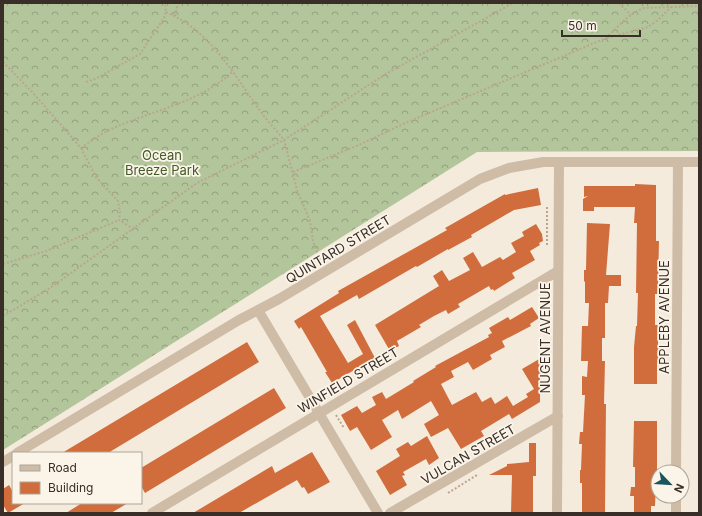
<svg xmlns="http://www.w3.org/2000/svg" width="702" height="516" font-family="Inter,sans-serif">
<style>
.forest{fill:url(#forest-crowns)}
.building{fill:#d16d3d}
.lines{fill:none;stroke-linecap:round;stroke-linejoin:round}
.path{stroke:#baa690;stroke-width:2;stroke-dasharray:2 2;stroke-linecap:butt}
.minor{stroke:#cebca6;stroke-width:10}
.labels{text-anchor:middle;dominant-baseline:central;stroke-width:3.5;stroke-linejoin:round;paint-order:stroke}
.park-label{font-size:13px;fill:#445a29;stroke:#fbf4e9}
.street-label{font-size:13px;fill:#392f28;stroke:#fbf4e9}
</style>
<defs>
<pattern id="forest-crowns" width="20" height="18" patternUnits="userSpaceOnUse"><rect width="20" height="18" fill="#b3c59a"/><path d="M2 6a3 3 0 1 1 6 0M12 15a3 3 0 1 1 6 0" fill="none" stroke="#93a07e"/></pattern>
</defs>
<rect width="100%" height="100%" fill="#f4ebdc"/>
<!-- forest -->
<path class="forest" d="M 3,3 L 699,3 L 699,151 L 477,152 L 3,450 Z"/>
<!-- building -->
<path class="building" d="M 635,184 L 656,185 L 656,241 L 659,241 L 658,284 L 658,294 L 655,294 L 655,325 L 658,325 L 658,347 L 661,347 L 661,363 L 657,363 L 657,384 L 634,384 L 634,347 L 636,326 L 637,326 L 638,293 L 636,293 L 637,223 L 634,223 L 635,207 L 594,207 L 594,211 L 583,211 L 583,199 L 588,196 L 584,197 L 584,186 L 635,186 Z
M 538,188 L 541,205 L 514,210 L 471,235 L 472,237 L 448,250 L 448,249 L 417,267 L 416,266 L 359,299 L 357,295 L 320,316 L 348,363 L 363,354 L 347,325 L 355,320 L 375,358 L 332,383 L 325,372 L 327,372 L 301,327 L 299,329 L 294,321 L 339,293 L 338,291 L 447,230 L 445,228 L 505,194 L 505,195 Z
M 587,223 L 610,224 L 606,275 L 621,275 L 621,286 L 609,286 L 608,303 L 605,303 L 605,338 L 602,338 L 602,361 L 605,361 L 604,404 L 606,404 L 605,513 L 582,513 L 582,483 L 580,483 L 580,470 L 581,470 L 582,444 L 579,444 L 580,432 L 583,432 L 585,395 L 582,395 L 582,376 L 587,377 L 588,361 L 581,361 L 582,326 L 588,326 L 589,303 L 585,303 L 585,282 L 584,281 L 584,270 L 586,270 Z
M 536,224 L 542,234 L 543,241 L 539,243 L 540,245 L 530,251 L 535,260 L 512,273 L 515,278 L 494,291 L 493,289 L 491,290 L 489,286 L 458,304 L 460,307 L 448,314 L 446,310 L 434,316 L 419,325 L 421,327 L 397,341 L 399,346 L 390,351 L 375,325 L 439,286 L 433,276 L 442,270 L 449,281 L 470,270 L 463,258 L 473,252 L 482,267 L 500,257 L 503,260 L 516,252 L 511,243 L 524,236 L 522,232 Z
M 532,307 L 539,318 L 530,324 L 531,326 L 502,341 L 505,347 L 490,355 L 492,359 L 473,370 L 468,362 L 451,371 L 454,377 L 441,384 L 452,405 L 476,392 L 482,402 L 491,397 L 495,404 L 507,396 L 513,406 L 528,397 L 526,394 L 534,389 L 522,369 L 541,358 L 544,372 L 540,374 L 540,402 L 512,419 L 509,414 L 481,431 L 484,436 L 461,449 L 448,428 L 431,437 L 424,424 L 439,415 L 431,401 L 402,419 L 398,410 L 382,420 L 392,437 L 371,450 L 357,427 L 350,431 L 341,415 L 357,406 L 362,413 L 376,405 L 372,397 L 382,392 L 386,399 L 414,382 L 413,381 L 436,367 L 435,366 L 489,337 L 488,335 L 492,333 L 489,328 L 508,317 L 510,320 Z
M 247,342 L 259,362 L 108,453 L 62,453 Z
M 274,388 L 286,408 L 145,493 L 141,486 L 141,468 Z
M 634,421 L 657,421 L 657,485 L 656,485 L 655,506 L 651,506 L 651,513 L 634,513 L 634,496 L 630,496 L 631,487 L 635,487 L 635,467 L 633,467 Z
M 427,436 L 439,458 L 429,465 L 426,459 L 403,472 L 405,475 L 402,476 L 407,485 L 390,495 L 376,471 L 400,456 L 396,449 L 408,442 L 411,446 Z
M 529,443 L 536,443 L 536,476 L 533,476 L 533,513 L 511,513 L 512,475 L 489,475 L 507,466 L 507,464 L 529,462 Z
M 312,452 L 330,482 L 308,494 L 304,487 L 302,488 L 297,480 L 239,513 L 193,513 L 272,466 L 275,473 Z
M 9,485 L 13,492 L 13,503 L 25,503 L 8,513 L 3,505 L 3,489 Z
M 82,503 L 128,503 L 111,513 L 66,513 Z"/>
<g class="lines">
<!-- path -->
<path class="path" d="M 619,3 L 631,15
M 166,12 C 211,31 234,75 261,112 C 268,122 277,131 284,140 L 384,75 L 513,3
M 175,16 L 178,3
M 607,38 L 648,27 L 658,20 L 671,7
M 3,62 L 35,95 L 81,148 L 96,177 L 118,201 L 120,212 L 119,220 L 132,228
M 86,82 L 97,78 L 140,54 L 164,18 L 166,12 L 165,3
M 81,148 C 89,142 98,136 107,131 C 148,111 199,104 233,71
M 293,172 L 361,144 L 403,124 L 606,38 C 618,27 628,14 644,8 L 699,6
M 547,245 L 547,205
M 3,264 L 46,251 L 119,220
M 3,316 L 50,288 L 197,183 L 284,140 L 297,190 L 310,221 L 313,241 L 321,263
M 336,415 L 344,428
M 448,493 L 477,475"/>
<!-- minor -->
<path class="minor" d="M 258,310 L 378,513
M 17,453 L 239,320 L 279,299 L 480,179 L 509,168 L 543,162 L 699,162
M 3,462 L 13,456
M 676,472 L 678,162
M 152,513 L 558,271
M 390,513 L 558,416
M 557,513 L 559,163
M 676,513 L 676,496"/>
</g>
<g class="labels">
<!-- park labels -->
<g class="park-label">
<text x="162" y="155">Ocean<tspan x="162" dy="15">Breeze Park</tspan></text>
</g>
<!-- street labels -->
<g class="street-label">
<text transform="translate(338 249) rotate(-31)">QUINTARD STREET</text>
<text transform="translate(664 317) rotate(-90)">APPLEBY AVENUE</text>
<text transform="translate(545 338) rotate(-90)">NUGENT AVENUE</text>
<text transform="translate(348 380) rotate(-31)">WINFIELD STREET</text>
<text transform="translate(468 454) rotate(-30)">VULCAN STREET</text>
</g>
</g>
<!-- border -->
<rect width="702" height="516" fill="none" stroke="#392f28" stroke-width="8"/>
<!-- legend -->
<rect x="12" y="452" width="130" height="52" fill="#fbf4e9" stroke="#ada59c"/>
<rect x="20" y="465" width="20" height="6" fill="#cebca6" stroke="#ada59c"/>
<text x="48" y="472" font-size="12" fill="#392f28">Road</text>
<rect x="20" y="482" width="20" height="12" fill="#d16d3d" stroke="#ada59c"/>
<text x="48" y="492" font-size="12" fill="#392f28">Building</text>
<!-- north arrow -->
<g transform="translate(670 484) rotate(115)"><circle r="19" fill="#fbf4e9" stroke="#ada59c"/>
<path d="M0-3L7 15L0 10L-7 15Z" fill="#19555f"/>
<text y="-6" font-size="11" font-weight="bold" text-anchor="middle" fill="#392f28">N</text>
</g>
<!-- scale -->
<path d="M562 30v6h78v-6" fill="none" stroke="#392f28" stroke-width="2"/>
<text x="568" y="30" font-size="12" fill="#392f28" stroke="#fbf4e9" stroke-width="3" paint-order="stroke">50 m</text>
</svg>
